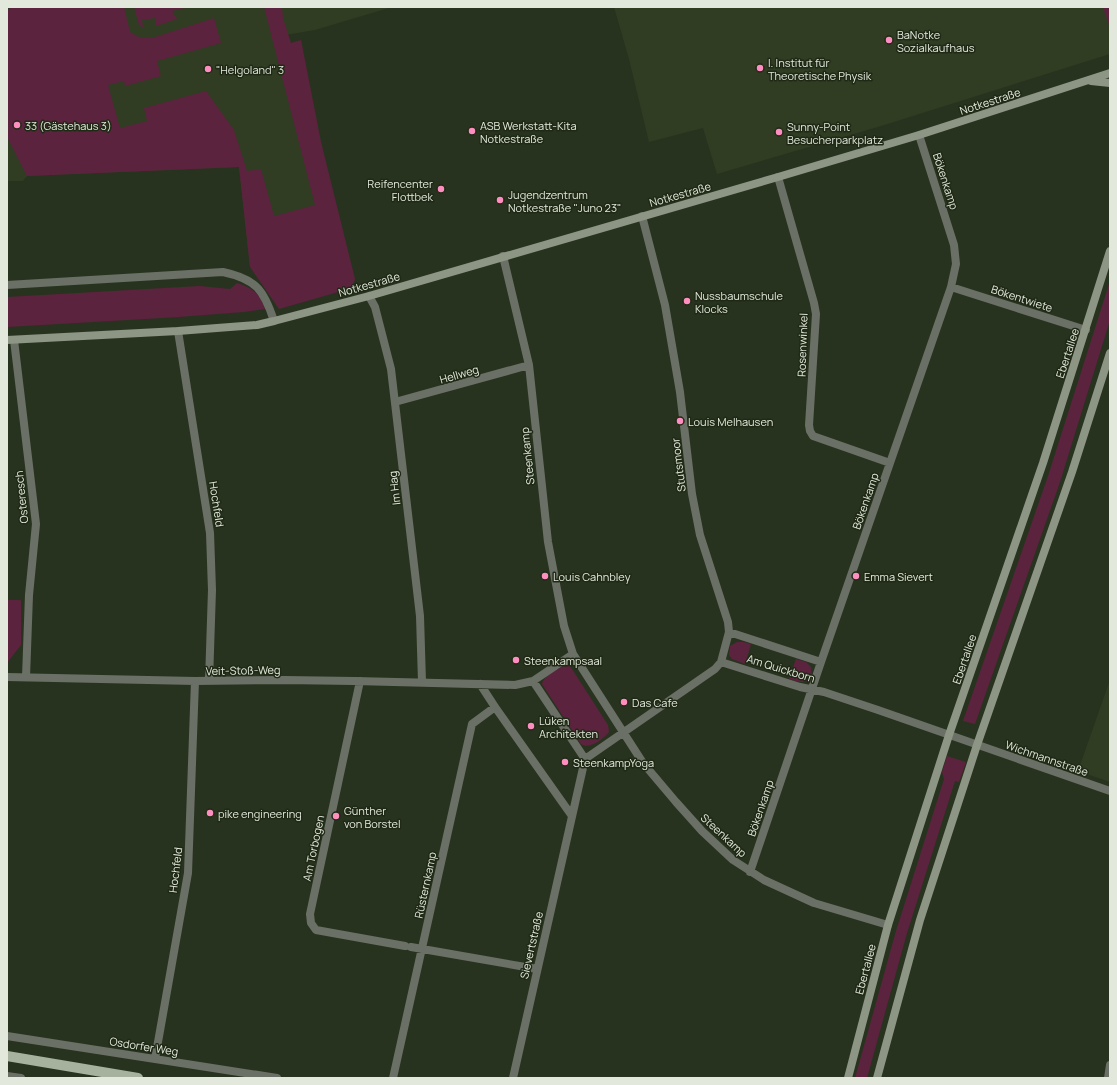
<svg xmlns="http://www.w3.org/2000/svg" width="1117" height="1085" font-family="Manrope,sans-serif">
<style>
.built{fill:#303d23}
.green{fill:#5c233e}
.lines{fill:none;stroke-linecap:round;stroke-linejoin:round}
.street{stroke:#6b7066;stroke-width:8}
.secondary{stroke:#8d9585;stroke-width:8}
.primary{stroke:#a6b29d;stroke-width:10}
.poi-dot{fill:#fd8ebf;stroke:#1f2915;stroke-width:1.5}
.labels{text-anchor:middle;dominant-baseline:central;stroke-width:3;stroke-linejoin:round;paint-order:stroke}
.poi-label{font-size:11px;fill:#e2e9dc;stroke:#1f2915;text-anchor:start}
.street-label{font-size:11px;fill:#e2e9dc;stroke:#1f2915}
</style>
<rect width="100%" height="100%" fill="#28331f"/>
<!-- built -->
<path class="built" d="M 7,7 L 392,7 L 315,30 L 285,35 L 342,243 L 260,266 L 250,267 L 239,167 L 27,176 L 23,181 L 7,181 Z
M 614,7 L 1110,7 L 1110,54 L 881,126 L 717,174 L 703,128 L 649,142 L 629,59 Z
M 1110,680 L 1110,782 L 1078,771 Z"/>
<!-- green -->
<path class="green" d="M 12,7 L 124,7 L 130,32 L 139,37 L 152,38 L 214,18 L 221,43 L 157,61 L 161,76 L 125,86 L 124,81 L 108,85 L 120,128 L 147,121 L 144,108 L 206,91 L 234,130 L 247,171 L 261,169 L 274,216 L 315,205 L 264,7 L 282,7 L 283,18 L 291,43 L 301,40 L 321,142 L 355,279 L 352,288 L 279,309 L 250,267 L 239,167 L 27,176 L 7,137 L 7,10 Z
M 134,7 L 188,7 L 172,11 L 177,19 L 156,26 L 155,18 L 142,20 L 143,28 L 139,25 Z
M 1105,7 L 1110,7 L 1110,27 L 1103,8 Z
M 1110,281 L 1110,320 L 1060,482 L 975,724 L 963,721 L 1048,476 Z
M 237,283 C 252,288 260,293 265,309 L 244,312 L 179,317 L 7,327 L 7,297 L 200,286 L 230,289 Z
M 7,600 L 20,600 L 21,601 L 21,645 L 7,663 Z
M 737,642 L 743,642 L 751,644 L 745,664 L 732,659 L 729,655 L 730,646 Z
M 796,659 L 806,662 L 811,667 L 812,676 L 806,682 L 800,682 L 789,679 Z
M 566,665 L 570,666 L 572,669 L 608,725 L 609,732 C 603,739 590,750 581,744 L 542,684 C 544,675 558,668 566,665 Z
M 947,756 L 966,762 L 959,782 L 955,781 L 907,933 L 867,1078 L 855,1078 L 896,931 L 944,779 L 942,772 Z"/>
<g class="lines">
<!-- street -->
<path class="street" d="M 778,177 L 814,303 L 816,314 L 809,425 L 810,431 L 813,436 L 890,463
M 642,216 L 665,305 L 680,392 L 692,494 L 700,535 L 728,622 L 729,632 L 721,662
M 503,256 L 529,365 L 548,542 L 564,626 L 573,654 L 643,763 L 676,802 L 702,831 L 733,860 L 764,880 L 814,903 L 888,925
M 7,285 L 223,272 C 256,279 264,290 274,321
M 951,287 L 1086,330
M 369,296 L 375,307 L 391,369 L 420,616 L 422,682
M 178,331 L 210,533 L 212,590 L 209,681
M 14,340 L 36,524 L 29,595 L 26,677
M 395,402 L 529,365
M 729,632 L 821,662
M 7,677 L 195,681 L 284,680 L 355,681 L 515,685 L 533,681 L 573,654
M 360,681 L 310,914 L 311,923 L 316,930 L 405,946
M 533,681 L 585,759
M 480,684 L 495,707 L 572,816
M 585,759 L 715,669 L 721,662 L 800,687 L 824,692 L 878,710 L 1110,791
M 750,872 L 821,662 L 951,287 L 956,264 L 954,245 L 919,135
M 411,947 L 537,969
M 7,1036 L 277,1078
M 155,1059 L 188,873 L 195,681
M 7,1076 L 21,1078
M 393,1078 L 472,724 L 495,707
M 513,1078 L 585,759
M 1108,1078 L 1110,1065"/>
<!-- secondary -->
<path class="secondary" d="M 1091,81 L 1110,83
M 7,340 L 178,331 L 257,325 L 274,321 L 369,296 L 778,177 L 919,135 L 1110,73
M 848,1078 L 888,925 L 949,735 L 1043,463 L 1110,251
M 877,1078 L 920,920 L 977,745 L 1072,472 L 1110,353"/>
<!-- primary -->
<path class="primary" d="M 7,1056 L 138,1078"/>
</g>
<!-- markers -->
<g class="poi-dot">
<circle cx="889" cy="40" r="4"/>
<circle cx="760" cy="68" r="4"/>
<circle cx="208" cy="69" r="4"/>
<circle cx="17" cy="125" r="4"/>
<circle cx="472" cy="131" r="4"/>
<circle cx="779" cy="132" r="4"/>
<circle cx="441" cy="189" r="4"/>
<circle cx="500" cy="200" r="4"/>
<circle cx="687" cy="301" r="4"/>
<circle cx="680" cy="421" r="4"/>
<circle cx="545" cy="576" r="4"/>
<circle cx="856" cy="576" r="4"/>
<circle cx="516" cy="660" r="4"/>
<circle cx="624" cy="702" r="4"/>
<circle cx="531" cy="726" r="4"/>
<circle cx="565" cy="762" r="4"/>
<circle cx="210" cy="813" r="4"/>
<circle cx="336" cy="816" r="4"/>
</g>
<g class="labels">
<!-- poi labels -->
<g class="poi-label">
<text x="897" y="34">BaNotke<tspan x="897" dy="13">Sozialkaufhaus</tspan></text>
<text x="768" y="62">I. Institut für<tspan x="768" dy="13">Theoretische Physik</tspan></text>
<text x="216" y="69">"Helgoland" 3</text>
<text x="25" y="125">33 (Gästehaus 3)</text>
<text x="480" y="125">ASB Werkstatt-Kita<tspan x="480" dy="13">Notkestraße</tspan></text>
<text x="787" y="126">Sunny-Point<tspan x="787" dy="13">Besucherparkplatz</tspan></text>
<text x="433" y="183" text-anchor="end">Reifencenter<tspan x="433" dy="13">Flottbek</tspan></text>
<text x="508" y="194">Jugendzentrum<tspan x="508" dy="13">Notkestraße "Juno 23"</tspan></text>
<text x="695" y="295">Nussbaumschule<tspan x="695" dy="13">Klocks</tspan></text>
<text x="688" y="421">Louis Melhausen</text>
<text x="553" y="576">Louis Cahnbley</text>
<text x="864" y="576">Emma Sievert</text>
<text x="524" y="660">Steenkampsaal</text>
<text x="632" y="702">Das Cafe</text>
<text x="539" y="720">Lüken<tspan x="539" dy="13">Architekten</tspan></text>
<text x="573" y="762">SteenkampYoga</text>
<text x="344" y="810">Günther<tspan x="344" dy="13">von Borstel</tspan></text>
<text x="218" y="813">pike engineering</text>
</g>
<!-- street labels -->
<g class="street-label">
<text transform="translate(990 101) rotate(-18)">Notkestraße</text>
<text transform="translate(946 181) rotate(72)">Bökenkamp</text>
<text transform="translate(680 194) rotate(-16)">Notkestraße</text>
<text transform="translate(369 284) rotate(-16)">Notkestraße</text>
<text transform="translate(1022 298) rotate(18)">Bökentwiete</text>
<text transform="translate(802 345) rotate(-88)">Rosenwinkel</text>
<text transform="translate(1067 353) rotate(-72)">Ebertallee</text>
<text transform="translate(459 374) rotate(-16)">Hellweg</text>
<text transform="translate(527 456) rotate(-96)">Steenkamp</text>
<text transform="translate(678 465) rotate(-97)">Stutsmoor</text>
<text transform="translate(394 488) rotate(-97)">Im Hag</text>
<text transform="translate(21 497) rotate(-96)">Osteresch</text>
<text transform="translate(865 501) rotate(-71)">Bökenkamp</text>
<text transform="translate(217 504) rotate(81)">Hochfeld</text>
<text transform="translate(964 659) rotate(-71)">Ebertallee</text>
<text transform="translate(781 668) rotate(17)">Am Quickborn</text>
<text transform="translate(243 670) rotate(-1)">Veit-Stoß-Weg</text>
<text transform="translate(1047 758) rotate(19)">Wichmannstraße</text>
<text transform="translate(760 808) rotate(-71)">Bökenkamp</text>
<text transform="translate(724 835) rotate(43)">Steenkamp</text>
<text transform="translate(313 848) rotate(-78)">Am Torbogen</text>
<text transform="translate(175 870) rotate(-83)">Hochfeld</text>
<text transform="translate(425 885) rotate(-78)">Rüsternkamp</text>
<text transform="translate(531 945) rotate(-77)">Sievertstraße</text>
<text transform="translate(865 969) rotate(-75)">Ebertallee</text>
<text transform="translate(144 1046) rotate(9)">Osdorfer Weg</text>
</g>
</g>
<!-- border -->
<rect width="1117" height="1085" fill="none" stroke="#e2e9dc" stroke-width="16"/>
</svg>
